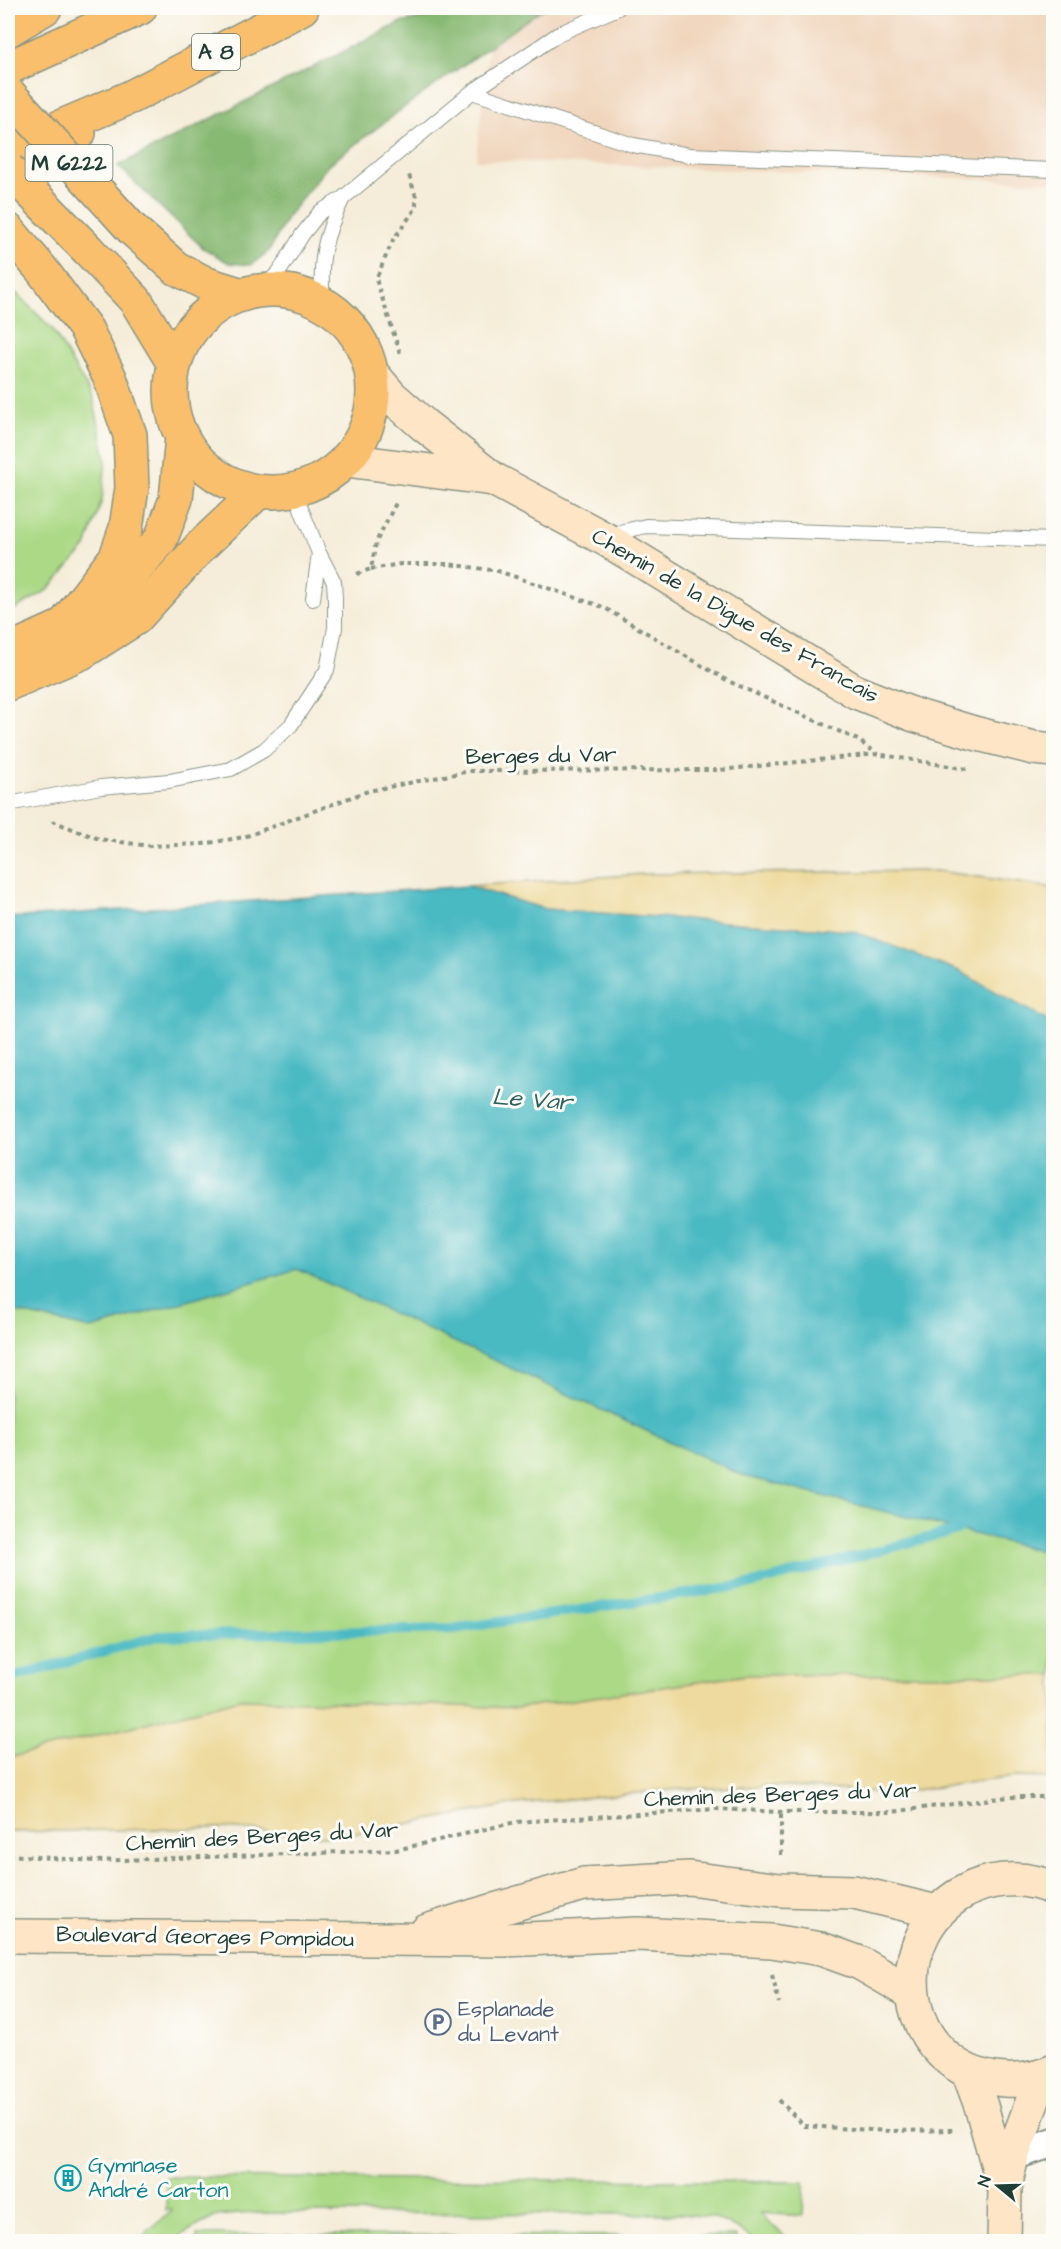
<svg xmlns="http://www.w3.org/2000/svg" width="1061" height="2249" font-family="'Architects Daughter',sans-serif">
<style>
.built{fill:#f0d5bc}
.green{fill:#abd986;stroke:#658b5d;stroke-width:1.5}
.forest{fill:#88b973;stroke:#547b54;stroke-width:1.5}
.sand{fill:#eeda9e;stroke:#868c69;stroke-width:1.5}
.water{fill:#4ab9c2;stroke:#347b7b;stroke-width:1.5}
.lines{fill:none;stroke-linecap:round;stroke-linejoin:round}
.stream{stroke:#4ab9c2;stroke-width:10}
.lane-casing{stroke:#8a9586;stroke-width:16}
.street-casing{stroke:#8a9586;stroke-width:32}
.secondary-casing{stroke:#8a9586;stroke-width:36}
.primary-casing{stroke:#8a9586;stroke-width:36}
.highway-casing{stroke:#8a9586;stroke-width:36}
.path{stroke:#8a9586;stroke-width:4;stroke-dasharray:4.5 4.5;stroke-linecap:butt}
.lane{stroke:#fff;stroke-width:14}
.street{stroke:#fff;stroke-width:28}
.secondary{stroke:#fde5c5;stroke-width:33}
.primary{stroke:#f9bf6d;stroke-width:33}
.highway{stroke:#f9bf6d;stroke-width:33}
.primary-bridge-casing{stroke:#8a9586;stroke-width:36;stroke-linecap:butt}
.primary-bridge{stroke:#f9bf6d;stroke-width:33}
.labels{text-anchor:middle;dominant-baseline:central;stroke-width:6;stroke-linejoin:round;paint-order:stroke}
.shield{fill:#fdfcf7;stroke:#62766e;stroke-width:1.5}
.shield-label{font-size:21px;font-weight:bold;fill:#1f3d34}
.street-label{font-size:22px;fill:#1f3d34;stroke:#fdfcf7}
.service-label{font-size:22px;fill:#4e5e75;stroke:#fdfcf7;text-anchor:start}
.culture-label{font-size:22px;fill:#0d838f;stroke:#fdfcf7;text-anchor:start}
.water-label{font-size:24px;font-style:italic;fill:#2c625f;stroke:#fdfcf7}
</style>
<rect width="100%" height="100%" fill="#fdfcf7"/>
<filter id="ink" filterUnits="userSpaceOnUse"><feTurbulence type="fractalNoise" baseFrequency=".0167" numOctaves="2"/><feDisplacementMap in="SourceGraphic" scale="12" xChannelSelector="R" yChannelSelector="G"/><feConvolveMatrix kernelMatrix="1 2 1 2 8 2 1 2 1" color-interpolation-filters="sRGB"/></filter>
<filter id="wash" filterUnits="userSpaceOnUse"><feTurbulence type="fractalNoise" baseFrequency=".008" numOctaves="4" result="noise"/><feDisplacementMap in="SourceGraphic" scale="24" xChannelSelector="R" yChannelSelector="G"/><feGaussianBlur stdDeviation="1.35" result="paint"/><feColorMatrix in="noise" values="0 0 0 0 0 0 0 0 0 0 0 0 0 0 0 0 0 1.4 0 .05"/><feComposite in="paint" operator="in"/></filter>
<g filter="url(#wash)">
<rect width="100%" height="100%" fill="#f5edd9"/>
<!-- built -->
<path class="built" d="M 493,8 L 1053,8 L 1053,182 L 476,160 Z"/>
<!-- green -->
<path class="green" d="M 8,285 L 52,329 L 93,398 L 106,459 L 102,500 L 86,547 L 48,590 L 8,613 Z
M 297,1269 L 744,1476 L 1053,1554 L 1053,1675 L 747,1675 L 518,1708 L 241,1699 L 8,1758 L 8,1310 L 91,1329 Z
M 166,2177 L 804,2182 L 803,2216 L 760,2213 L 790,2242 L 755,2241 L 738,2229 L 713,2217 L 681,2214 L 250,2213 L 217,2216 L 188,2231 L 174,2241 L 140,2241 L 149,2230 L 171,2212 L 172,2210 L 166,2210 Z
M 197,2235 L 736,2236 L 736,2241 L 197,2242 Z"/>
<!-- forest -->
<path class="forest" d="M 467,8 L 548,8 L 541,10 L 410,103 L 328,165 L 288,216 L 269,251 L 251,265 L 229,263 L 203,248 L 118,166 L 400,23 L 460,11 Z"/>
<!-- sand -->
<path class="sand" d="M 937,871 L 1053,888 L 1053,1024 L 959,971 L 852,931 L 545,909 L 468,886 L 645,874 Z
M 747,1675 L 1053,1675 L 1053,1778 L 1013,1777 L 893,1793 L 773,1786 L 681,1789 L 516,1804 L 335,1837 L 223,1828 L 8,1832 L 8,1758 L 241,1699 L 518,1708 Z"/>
<!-- water -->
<path class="water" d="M 468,886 L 545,909 L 852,931 L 959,971 L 1053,1024 L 1053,1554 L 744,1476 L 297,1269 L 91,1329 L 8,1310 L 8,918 Z"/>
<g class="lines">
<!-- stream -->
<path class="stream" d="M 8,1679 L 158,1636 L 453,1629 L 752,1584 L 957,1530 L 968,1520"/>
</g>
</g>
<g filter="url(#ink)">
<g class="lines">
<!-- lane casing -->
<g class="lane-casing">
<path id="lane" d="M 472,92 L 560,33 L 618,8
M 262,289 L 279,272 L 302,235 L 320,212 L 343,198 L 472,92 L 633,145 L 689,155 L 1054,170
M 323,302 C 319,259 324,237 343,198
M 295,490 L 302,511 L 319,553 L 313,599
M 609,539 L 624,531 L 646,526 L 1054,540
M 8,804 L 101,787 L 169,781 L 231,769 L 264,750 L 291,725 L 327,670 L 335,628 L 335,598 L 334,582 L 319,553"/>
</g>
<!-- street casing -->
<g class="street-casing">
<path id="street" d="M 1012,2156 L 1054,2142"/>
</g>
<!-- secondary casing -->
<g class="secondary-casing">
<path id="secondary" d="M 373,375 L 391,396 L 424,425 L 493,479 L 607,540 L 856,692 L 914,715 L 974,733 L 1034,748 L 1054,750
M 346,460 L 493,479
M 1054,1889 C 1029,1877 999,1877 974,1887 C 878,1929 898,2073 1005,2080 C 1022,2081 1038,2078 1054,2071
M 427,1931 L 477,1915 L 584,1884 L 689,1878 L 780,1890 L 854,1892 L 937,1912
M 8,1936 L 504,1940 L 638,1934 L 772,1941 L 821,1949 L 860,1963 L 912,1993
M 968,2071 L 981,2106 L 1004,2187
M 1004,2242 L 1005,2188 L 1012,2156 L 1042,2076"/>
</g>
<!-- primary casing -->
<g class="primary-casing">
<path id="primary" d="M 133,230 L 176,268 L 207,284 L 239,294
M 88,250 L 136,301 L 174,364
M171 391a101 101 0 1 1 202 0a101 101 0 1 1-202 0Z"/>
</g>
<!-- highway casing -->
<g class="highway-casing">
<path id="highway" d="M 8,30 L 45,8
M 8,68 L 140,8
M 8,149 L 131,97 L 302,8
M 8,179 L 38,162 L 79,133
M 8,230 L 42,270 L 86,329 L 110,378 L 130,435 L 132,488 L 126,528 L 116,557 L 63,626
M 8,651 L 63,626 L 116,592 L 161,539 L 176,499 L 182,437
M 8,684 L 81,653 L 136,618 L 201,546 L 258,492"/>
</g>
<!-- path -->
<path class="path" d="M 400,353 L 376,279 L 393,240 L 416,208 L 416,197 L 409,175
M 371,569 L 401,564 L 448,564 L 498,571 L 603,607 L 728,681 L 858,740 L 877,754
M 357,574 L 371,569 L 376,542 L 397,501
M 52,821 L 99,839 L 150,846 L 203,844 L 244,837 L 368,791 L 470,771 L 720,770 L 877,754 L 967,769
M 8,1855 L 95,1861 L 396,1850 L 516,1822 L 716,1809 L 781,1812 L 891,1812 L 1008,1797 L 1054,1797
M 781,1855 L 781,1812
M 772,1975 L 779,2003
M 779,2100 L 804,2126 L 888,2131 L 955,2130"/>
<!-- lane -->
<use href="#lane" class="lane"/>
<!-- street -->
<use href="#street" class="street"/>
<!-- secondary -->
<use href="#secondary" class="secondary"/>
<!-- primary -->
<use href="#primary" class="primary"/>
<!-- highway -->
<use href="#highway" class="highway"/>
<!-- primary-bridge casing -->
<g class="primary-bridge-casing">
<path id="primary-bridge" d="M 8,93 L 133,230
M 8,169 L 88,250"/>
</g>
<!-- primary-bridge -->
<use href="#primary-bridge" class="primary-bridge"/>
</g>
</g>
<!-- icons -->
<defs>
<g id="parking-ring" transform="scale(1.35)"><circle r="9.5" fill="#fdfcf7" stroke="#5c6f8a" stroke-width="1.5"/><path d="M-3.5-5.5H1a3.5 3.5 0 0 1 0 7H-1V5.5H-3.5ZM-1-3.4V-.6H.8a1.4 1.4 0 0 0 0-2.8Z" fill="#5c6f8a"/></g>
<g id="building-ring" transform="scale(1.35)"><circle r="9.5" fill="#fdfcf7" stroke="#0f9aa8" stroke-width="1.5"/><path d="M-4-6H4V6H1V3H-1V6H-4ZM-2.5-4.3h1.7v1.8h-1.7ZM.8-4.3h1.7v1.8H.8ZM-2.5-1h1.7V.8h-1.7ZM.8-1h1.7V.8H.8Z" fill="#0f9aa8"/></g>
</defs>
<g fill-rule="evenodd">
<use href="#parking-ring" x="438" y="2022"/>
<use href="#building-ring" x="68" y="2178"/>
</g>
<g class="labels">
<!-- shield labels -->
<g class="shield">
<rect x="192" y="34" width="48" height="36" rx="4.5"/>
<rect x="25.5" y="145" width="87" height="36" rx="4.5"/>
</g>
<g class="shield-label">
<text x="216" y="52">A 8</text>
<text x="69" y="163">M 6222</text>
</g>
<!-- street labels -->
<g class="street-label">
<text transform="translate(735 616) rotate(30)">Chemin de la Digue des Francais</text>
<text transform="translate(541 756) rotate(-1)">Berges du Var</text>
<text transform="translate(780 1795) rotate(-2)">Chemin des Berges du Var</text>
<text transform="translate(262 1837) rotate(-3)">Chemin des Berges du Var</text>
<text transform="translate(205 1937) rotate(1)">Boulevard Georges Pompidou</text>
</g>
<!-- service labels -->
<g class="service-label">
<text x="458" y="2009">Esplanade<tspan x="458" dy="25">du Levant</tspan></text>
</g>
<!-- culture labels -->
<g class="culture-label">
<text x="88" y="2165">Gymnase<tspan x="88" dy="25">André Carton</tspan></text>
</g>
<!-- water labels -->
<g class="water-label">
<text transform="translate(532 1100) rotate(4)">Le Var</text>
</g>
</g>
<!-- margin -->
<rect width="1061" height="2249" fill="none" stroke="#fdfcf7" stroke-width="30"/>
<!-- north arrow -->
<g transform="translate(998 2186) rotate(289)" stroke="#fdfcf7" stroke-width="4.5" paint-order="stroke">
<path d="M0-4.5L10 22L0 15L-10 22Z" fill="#1f3d34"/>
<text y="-9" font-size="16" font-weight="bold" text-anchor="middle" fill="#1f3d34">N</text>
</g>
</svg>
